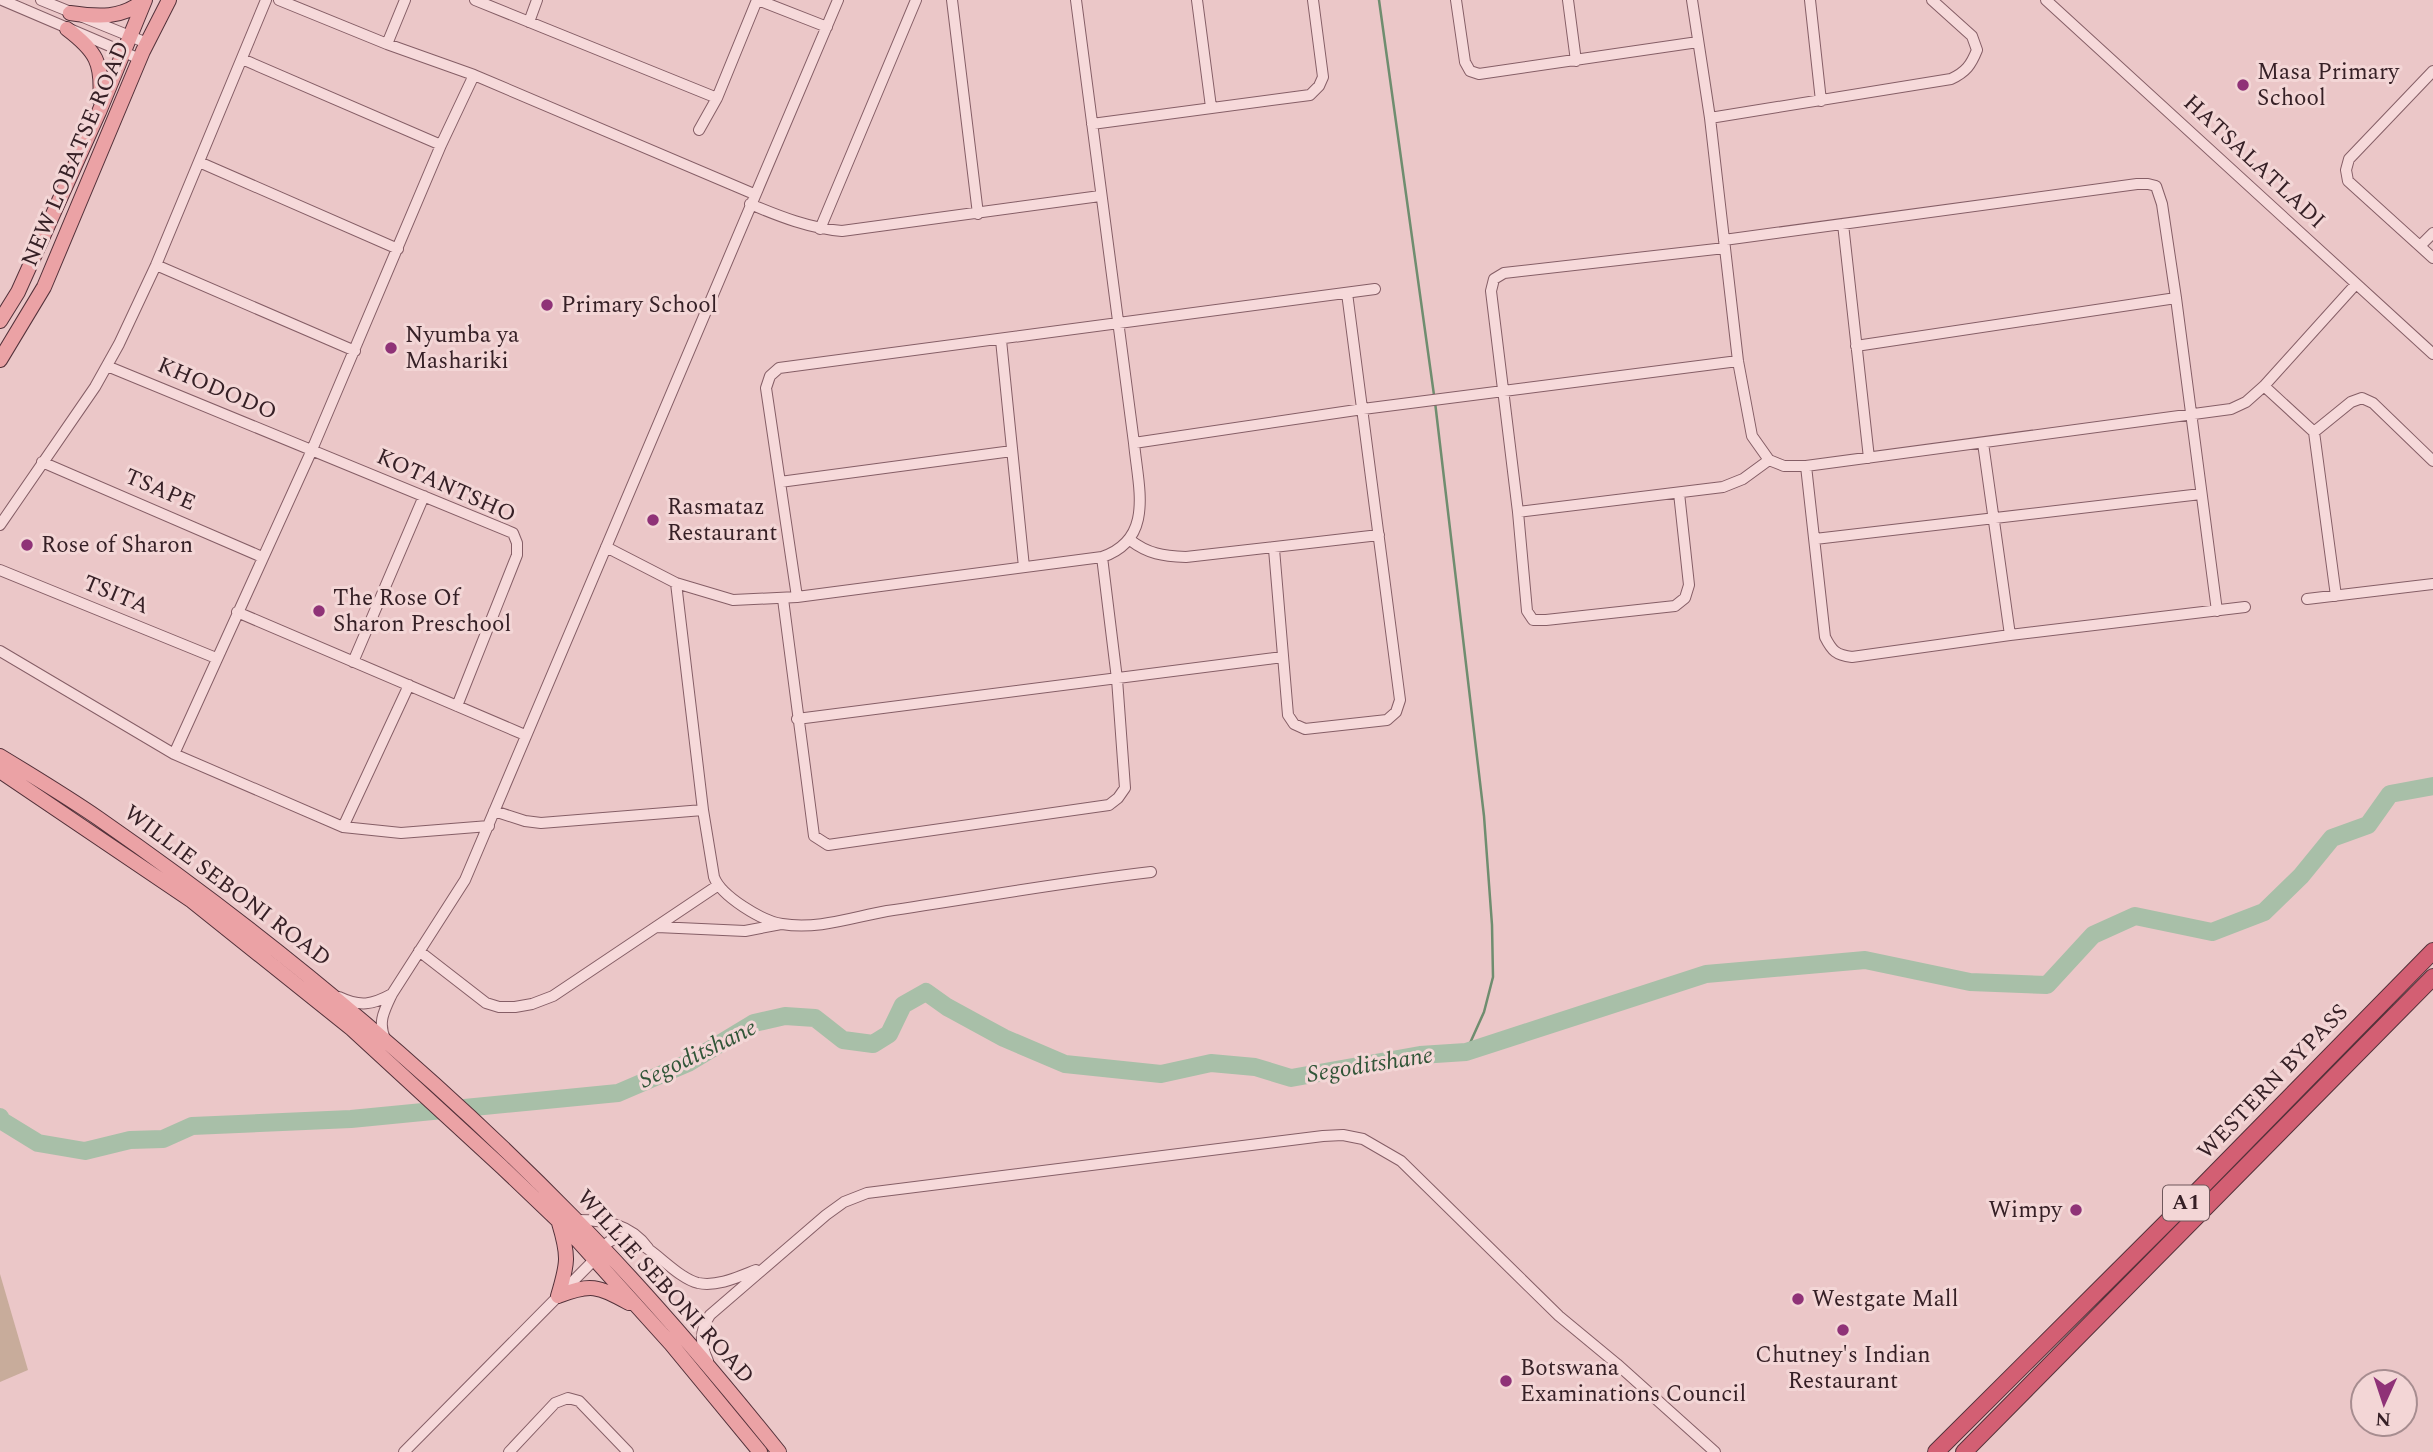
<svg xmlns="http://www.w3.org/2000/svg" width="2433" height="1452" font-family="Spectral,serif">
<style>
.pitch{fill:#c8ac9b}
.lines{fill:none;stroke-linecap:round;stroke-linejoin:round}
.stream{stroke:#6f8d6f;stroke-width:2.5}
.river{stroke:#a8bfa8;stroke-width:18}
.minor-casing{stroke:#855e66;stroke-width:12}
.major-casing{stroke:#53313a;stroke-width:16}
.highway-casing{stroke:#53313a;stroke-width:18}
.minor{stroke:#f6d9da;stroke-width:10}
.major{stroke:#eba2a5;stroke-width:14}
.highway{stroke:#d35f73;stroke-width:16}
.poi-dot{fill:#8f3277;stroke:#f3d6d6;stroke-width:2.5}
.labels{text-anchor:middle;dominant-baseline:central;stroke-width:6;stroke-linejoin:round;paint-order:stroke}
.shield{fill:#f3d6d6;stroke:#6f575b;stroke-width:2}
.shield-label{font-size:21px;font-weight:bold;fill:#362026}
.poi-label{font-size:23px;fill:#362026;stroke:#f3d6d6;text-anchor:start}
.street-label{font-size:23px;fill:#362026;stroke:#f3d6d6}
.water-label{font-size:24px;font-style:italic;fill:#315538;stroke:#f3d6d6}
</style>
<rect width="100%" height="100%" fill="#ebc7c8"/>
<!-- pitch -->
<path class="pitch" d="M 0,1274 L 28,1370 L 0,1382 Z"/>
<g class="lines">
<!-- stream -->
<path class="stream" d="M 1379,0 L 1434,395
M 1435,402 L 1484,816 L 1492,925 L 1493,977 L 1484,1012 L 1466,1052"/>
<!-- river -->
<path class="river" d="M 0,1117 L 2,1121 L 38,1143 L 85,1151 L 130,1140 L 163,1139 L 192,1126 L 351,1119 L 618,1093 L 688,1063 L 754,1023 L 785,1016 L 815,1018 L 843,1040 L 873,1044 L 889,1034 L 903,1005 L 926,992 L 947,1007 L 1004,1038 L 1065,1064 L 1161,1074 L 1211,1063 L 1255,1067 L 1291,1078 L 1420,1055 L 1466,1052 L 1706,974 L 1865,960 L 1970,982 L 2047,985 L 2093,935 L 2135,916 L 2212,932 L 2264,912 L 2301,876 L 2332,838 L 2368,825 L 2390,794 L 2433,786"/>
<!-- minor casing -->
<g class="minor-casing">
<path id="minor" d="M 2,0 L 140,59
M 41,0 L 147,43
M 279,0 L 387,44 L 474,75 L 754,194
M 475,0 L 717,98
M 758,0 L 827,27
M 952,0 L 978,214
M 1197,0 L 1211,107
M 1456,0 L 1465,62 L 1470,71 L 1479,74 L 1698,42
M 1568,0 L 1576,61
M 1692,0 L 1710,118 L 1738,361 L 1752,436 L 1769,460 L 1784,466 L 1806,466 L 2231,409 L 2246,402 L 2264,386 L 2356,284
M 1810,0 L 1821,101
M 2046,0 L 2433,354
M 529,22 L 537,0
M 387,44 L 405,0
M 242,59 L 441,145
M 2433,71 L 2349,159 L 2346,170 L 2348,181 L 2433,258
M 1710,118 L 1951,79 C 1966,72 1971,65 1977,50 L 1972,36 L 1932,0
M 1092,124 L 1310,95 L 1319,86 L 1323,77 L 1313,0
M 699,130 L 717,98 L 757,0
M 199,162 L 398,249
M 750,204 C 781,217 809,228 842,231 L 1100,196
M 1843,224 L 1869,458
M 820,229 L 916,0
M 1724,240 L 2137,184 L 2148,184 L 2156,186 L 2162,204 L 2176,298 L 2217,611
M 2420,246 L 2433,233
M 156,265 L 355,351
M 1001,340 L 1024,567
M 1856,346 L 2176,298
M 107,366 L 513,533 L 517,543 L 517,555 L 457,706
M 2264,386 L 2314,432 L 2336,596
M 2314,432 L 2351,402 L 2362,398 L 2373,403 L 2433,461
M 1134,443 L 1363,409 L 1738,361
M 1983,443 L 2010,635
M 42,462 L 262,557
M 1806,466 L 1825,637 C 1832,651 1836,655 1852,657 L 2010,635 L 2245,607
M 780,482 L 1012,451
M 1679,493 L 1689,585 L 1685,598 L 1675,606 L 1546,620 L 1533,620 L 1527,611 L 1518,512 L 1491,291 L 1494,279 L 1504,273 L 1725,248
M 1518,512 L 1723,487 L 1743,479 L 1769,460
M 0,525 L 95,387 L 119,344 L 156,265 L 266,0
M 1815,539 L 2201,494
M 1130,540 C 1148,554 1163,556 1186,557 L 1379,535
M 606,547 L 676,583 L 733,600 L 797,597 L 1102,557 C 1155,539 1138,487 1134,443 L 1076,0
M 1274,549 L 1288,715 L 1294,724 L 1305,729 L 1387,720 L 1396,712 L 1400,700 L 1347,293
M 0,570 L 216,658
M 797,597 L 766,388 L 770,376 L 779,368 L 1375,289
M 783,599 L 814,836 L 828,845 L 1109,805 L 1118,798 L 1125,788 L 1117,679 L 1102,557
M 2307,599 L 2433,584
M 237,612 L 525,735
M 0,651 L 174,754 L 343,827 L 401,833 L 489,826
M 353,662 L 424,496
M 797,719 L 1283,657
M 174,754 L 311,452 L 441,145 L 474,75
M 703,810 L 714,877 C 721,896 762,921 782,924 C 818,930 853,917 887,911 C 975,898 1063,882 1151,872
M 494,811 L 525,821 L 541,823 L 703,810 L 676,583
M 343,827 L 409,685
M 657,927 L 745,931 L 781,924
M 419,951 L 486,1003 L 499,1007 L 515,1007 L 532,1004 L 553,996 L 717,886
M 339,997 C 360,1007 372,1005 392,994
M 386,1041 C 377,1023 384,1011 392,994 L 465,880 L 838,0
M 577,1220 C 605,1220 631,1224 648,1248
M 708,1361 C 700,1343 699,1332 710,1315 L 826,1215 L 844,1202 L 867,1193 L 1323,1136 L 1343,1135 L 1363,1139 L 1401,1161 L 1559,1316 L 1617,1364 L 1715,1452
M 404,1452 L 594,1260 C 625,1202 664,1275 698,1283 C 717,1287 738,1277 756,1270
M 509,1452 L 555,1403 L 568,1398 L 579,1401 L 628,1452"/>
</g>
<!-- major casing -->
<g class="major-casing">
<path id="major" d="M 70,13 C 98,17 122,19 144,0
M 67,29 C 96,51 103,63 100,100
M 0,321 L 18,292 L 99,112 L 145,0
M 0,360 L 44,287 L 143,51 L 169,0
M 0,756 C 33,776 66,796 98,818 C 268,936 429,1070 574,1218 C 647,1292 714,1371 779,1452
M 0,771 L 192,901 L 352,1029 L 502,1167 L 570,1232 L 671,1344 L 760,1452
M 558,1296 C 592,1283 597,1286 629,1303
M 558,1296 C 568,1263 569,1256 559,1223"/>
</g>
<!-- highway casing -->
<g class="highway-casing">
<path id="highway" d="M 1936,1452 L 2181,1208 L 2433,951
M 1964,1452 L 2433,977"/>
</g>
<!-- minor -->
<use href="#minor" class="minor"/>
<!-- major -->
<use href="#major" class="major"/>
<!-- highway -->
<use href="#highway" class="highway"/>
</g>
<!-- markers -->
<g class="poi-dot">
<circle cx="2243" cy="85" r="7"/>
<circle cx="547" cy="305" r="7"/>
<circle cx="391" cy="348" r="7"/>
<circle cx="653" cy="520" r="7"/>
<circle cx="27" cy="545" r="7"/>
<circle cx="319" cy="611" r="7"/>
<circle cx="2076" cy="1210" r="7"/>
<circle cx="1798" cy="1299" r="7"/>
<circle cx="1843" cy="1330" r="7"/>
<circle cx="1506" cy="1381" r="7"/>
</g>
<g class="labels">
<!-- shield labels -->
<rect class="shield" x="2163" y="1185.5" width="46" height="35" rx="5"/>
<g class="shield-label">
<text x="2186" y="1203">A1</text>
</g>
<!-- poi labels -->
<g class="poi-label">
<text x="2257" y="72">Masa Primary<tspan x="2257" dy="26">School</tspan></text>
<text x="561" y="305">Primary School</text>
<text x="405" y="335">Nyumba ya<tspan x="405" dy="26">Mashariki</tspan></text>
<text x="667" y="507">Rasmataz<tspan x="667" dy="26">Restaurant</tspan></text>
<text x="41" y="545">Rose of Sharon</text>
<text x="333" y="598">The Rose Of<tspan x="333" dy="26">Sharon Preschool</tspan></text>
<text x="2062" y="1210" text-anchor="end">Wimpy</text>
<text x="1812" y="1299">Westgate Mall</text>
<text x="1843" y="1355" text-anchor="middle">Chutney's Indian<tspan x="1843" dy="26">Restaurant</tspan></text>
<text x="1520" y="1368">Botswana<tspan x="1520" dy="26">Examinations Council</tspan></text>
</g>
<!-- street labels -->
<g class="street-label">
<text transform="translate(76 154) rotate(-67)">NEW LOBATSE ROAD</text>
<text transform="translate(2254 162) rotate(43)">HATSALATLADI</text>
<text transform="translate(217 389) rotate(23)">KHODODO</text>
<text transform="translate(446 486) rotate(24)">KOTANTSHO</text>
<text transform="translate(160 490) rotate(23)">TSAPE</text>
<text transform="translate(116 595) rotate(22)">TSITA</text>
<text transform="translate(227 886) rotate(37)">WILLIE SEBONI ROAD</text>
<text transform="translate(2273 1082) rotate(-46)">WESTERN BYPASS</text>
<text transform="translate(665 1287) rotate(48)">WILLIE SEBONI ROAD</text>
</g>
<!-- water labels -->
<g class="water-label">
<text transform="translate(698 1054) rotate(-26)">Segoditshane</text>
<text transform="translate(1370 1065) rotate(-9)">Segoditshane</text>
</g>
</g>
<!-- north arrow -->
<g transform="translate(2384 1403) rotate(183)"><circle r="33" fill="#f3d6d6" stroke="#a78d90" stroke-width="2"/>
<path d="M0-5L12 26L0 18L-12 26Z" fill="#8f3277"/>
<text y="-10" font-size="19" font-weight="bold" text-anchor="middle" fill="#362026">N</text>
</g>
</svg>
